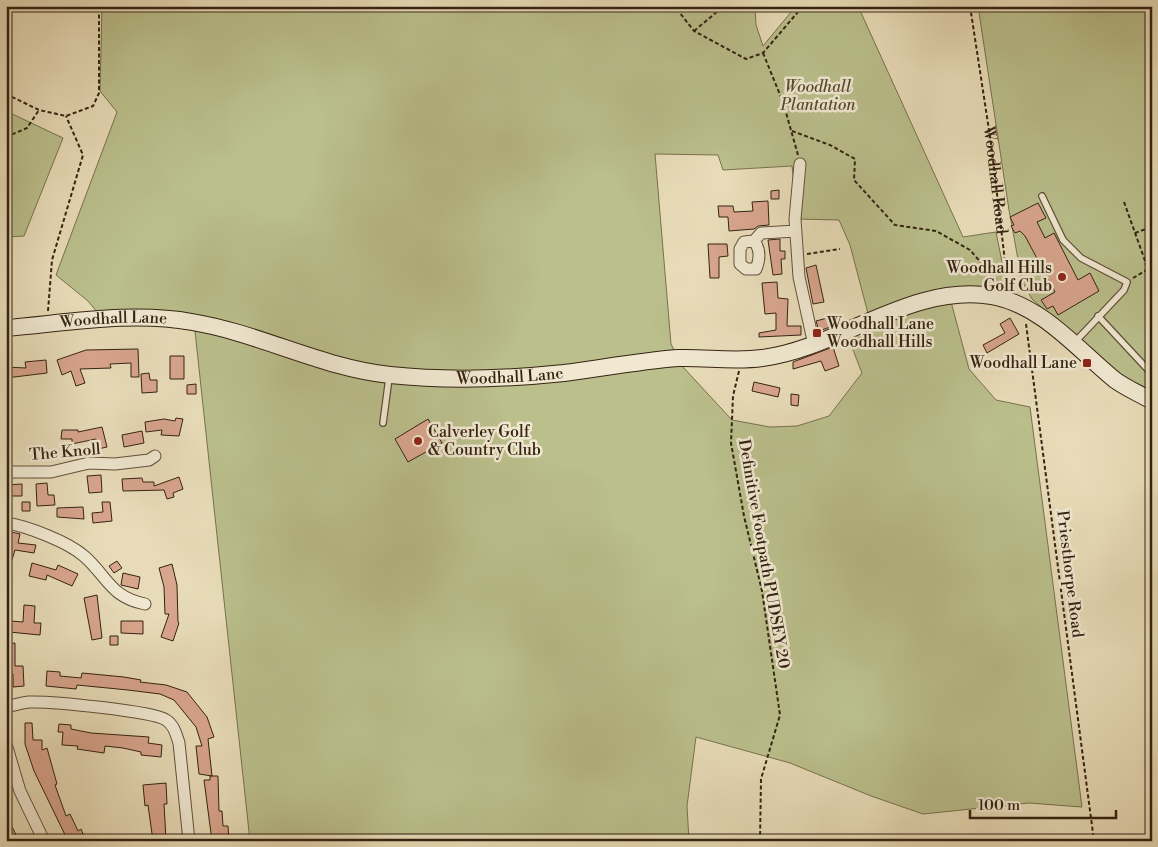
<svg xmlns="http://www.w3.org/2000/svg" width="1158" height="847" font-family="'Libre Bodoni',serif">
<style>
.green{fill:#babf8c;stroke:#78714f;fill-rule:evenodd}
.building{fill:#d8a58d;stroke:#352312}
.lines{fill:none;stroke-linecap:round;stroke-linejoin:round}
.lane-casing{stroke:#62513c;stroke-width:8}
.street-casing{stroke:#62513c;stroke-width:13}
.secondary-casing{stroke:#352312;stroke-width:18}
.path{stroke:#352312;stroke-width:2;stroke-dasharray:4 2.5;stroke-linecap:butt}
.lane{stroke:#f0e8d1;stroke-width:5.5}
.street{stroke:#f0e8d1;stroke-width:11}
.secondary{stroke:#f0e8d1;stroke-width:16}
.poi-dot{fill:#8f2418;stroke:#f0e8d1;stroke-width:2}
.labels{text-anchor:middle;dominant-baseline:central;stroke-width:5;stroke-linejoin:round;paint-order:stroke}
.park-label{font-size:16px;font-style:italic;fill:#564a30;stroke:#f0e8d1}
.street-label{font-size:16px;fill:#352312;stroke:#f0e8d1}
.poi-label{font-size:16px;fill:#352312;stroke:#f0e8d1;text-anchor:end}
</style>
<rect width="100%" height="100%" fill="#e8dcb8"/>
<filter id="stains"><feTurbulence type="fractalNoise" baseFrequency=".004" numOctaves="4"/><feColorMatrix values="0 0 0 0 .2 0 0 0 0 .09 0 0 0 0 .02 0 0 0 .5 -.17"/></filter>
<radialGradient id="worn" r=".72"><stop offset=".6" stop-color="#630" stop-opacity="0"/><stop offset="1" stop-color="#630" stop-opacity=".3"/></radialGradient>
<!-- green -->
<path class="green" d="M 102,6 L 755,6 L 756,25 L 763,46 L 796,6 L 858,6 L 963,237 L 996,232 L 1010,302 L 950,298 L 969,369 L 996,400 L 1030,407 L 1082,807 L 1029,803 L 923,814 L 871,796 L 790,763 L 696,737 L 687,806 L 689,841 L 250,841 L 194,322 L 103,319 L 88,301 L 56,275 L 117,112 L 100,91 ZM 655,154 L 718,155 L 723,170 L 792,166 L 796,200 L 795,219 L 839,220 L 850,245 L 870,321 L 846,332 L 862,373 L 829,416 L 797,426 L 770,427 L 732,420 L 683,367 L 671,344 Z
M 978,6 L 1152,6 L 1152,396 L 1118,373 L 1032,299 L 1022,281 L 1009,210 Z
M 6,111 L 63,138 L 24,236 L 6,237 Z"/>
<!-- building -->
<path class="building" d="M 779,190 L 779,199 L 771,199 L 771,191 Z
M 768,201 L 769,225 L 758,226 L 754,229 L 729,231 L 728,217 L 719,217 L 718,206 L 733,206 L 734,212 L 753,211 L 752,202 Z
M 1038,203 L 1046,218 L 1037,222 L 1045,238 L 1054,233 L 1078,280 L 1090,273 L 1099,291 L 1058,315 L 1053,306 L 1047,309 L 1041,300 L 1055,292 L 1025,236 L 1020,231 L 1015,233 L 1011,226 L 1014,225 L 1010,217 Z
M 780,239 L 780,251 L 785,251 L 785,259 L 781,259 L 782,274 L 773,275 L 768,240 Z
M 708,244 L 727,244 L 728,256 L 719,257 L 719,278 L 710,278 Z
M 816,265 L 824,302 L 813,304 L 806,268 Z
M 777,282 L 778,298 L 788,299 L 787,326 L 801,326 L 801,335 L 759,337 L 759,333 L 776,330 L 776,313 L 765,314 L 762,283 Z
M 831,317 L 833,326 L 819,331 L 816,321 Z
M 1010,318 L 1019,334 L 987,353 L 983,345 L 1005,333 L 1000,324 Z
M 833,347 L 839,366 L 825,371 L 821,361 L 793,369 L 793,362 Z
M 138,349 L 139,377 L 131,377 L 131,363 L 110,364 L 111,368 L 80,369 L 85,383 L 76,386 L 71,371 L 62,375 L 57,360 L 86,350 Z
M 170,356 L 184,356 L 184,379 L 170,379 Z
M 46,360 L 47,373 L 6,378 L 6,367 L 26,368 L 25,362 Z
M 149,373 L 150,380 L 157,380 L 157,392 L 142,393 L 141,374 Z
M 754,382 L 780,388 L 778,397 L 752,391 Z
M 196,384 L 196,394 L 187,394 L 187,385 Z
M 791,394 L 799,395 L 798,406 L 791,405 Z
M 176,418 L 183,419 L 179,436 L 161,435 L 162,430 L 146,432 L 145,422 L 164,419 L 175,421 Z
M 428,419 L 442,443 L 408,462 L 395,439 Z
M 102,427 L 107,447 L 98,449 L 96,439 L 72,444 L 72,439 L 61,439 L 62,430 L 78,430 L 78,432 Z
M 142,431 L 144,443 L 124,447 L 122,435 Z
M 101,475 L 102,492 L 89,493 L 87,476 Z
M 179,477 L 183,489 L 173,493 L 174,497 L 167,499 L 164,490 L 123,491 L 122,479 L 142,478 L 143,482 L 154,482 L 154,486 Z
M 47,483 L 48,495 L 54,495 L 55,505 L 37,506 L 36,484 Z
M 22,484 L 22,496 L 6,496 L 6,485 Z
M 22,502 L 30,502 L 30,511 L 22,511 Z
M 102,502 L 110,502 L 112,521 L 93,523 L 92,513 L 103,512 Z
M 83,507 L 84,519 L 57,517 L 57,508 Z
M 6,531 L 20,534 L 18,543 L 36,545 L 34,553 L 15,550 L 8,573 L 6,573 Z
M 117,561 L 122,568 L 114,573 L 109,566 Z
M 32,563 L 56,570 L 58,565 L 78,574 L 72,586 L 47,575 L 46,580 L 29,576 Z
M 172,564 L 177,585 L 178,622 L 179,623 L 173,641 L 161,637 L 169,614 L 165,614 L 164,587 L 159,568 Z
M 123,573 L 140,577 L 138,589 L 121,585 Z
M 97,595 L 102,638 L 92,640 L 84,598 Z
M 24,605 L 35,606 L 34,623 L 41,623 L 40,635 L 9,632 L 10,621 L 23,622 Z
M 121,621 L 143,621 L 143,634 L 121,633 Z
M 110,636 L 118,636 L 118,645 L 110,645 Z
M 15,643 L 15,666 L 23,666 L 24,686 L 13,687 L 13,674 L 6,674 L 6,644 Z
M 47,671 L 60,672 L 60,676 L 81,678 L 82,673 L 124,677 L 141,680 L 140,682 L 166,685 L 187,692 L 207,717 L 214,737 L 208,739 L 212,776 L 199,774 L 196,746 L 202,746 L 196,727 L 174,700 L 160,694 L 128,690 L 77,685 L 76,689 L 46,686 Z
M 25,723 L 32,723 L 33,740 L 42,740 L 42,750 L 47,748 L 57,784 L 55,785 L 66,816 L 70,814 L 78,831 L 81,829 L 86,841 L 68,841 L 34,771 L 25,744 Z
M 59,724 L 71,725 L 71,729 L 91,733 L 149,737 L 148,743 L 162,745 L 161,757 L 141,755 L 141,752 L 123,748 L 105,746 L 104,753 L 77,749 L 78,746 L 62,745 L 63,732 L 58,732 Z
M 210,776 L 218,776 L 219,811 L 222,811 L 223,826 L 228,826 L 229,841 L 212,841 L 204,780 L 210,780 Z
M 166,783 L 167,804 L 164,804 L 166,840 L 153,841 L 148,805 L 145,806 L 143,785 Z
M 6,814 L 19,841 L 6,841 Z"/>
<g class="lines">
<!-- lane casing -->
<g class="lane-casing">
<path id="lane" d="M 1042,196 L 1063,240 L 1081,258 L 1127,282 L 1124,290 L 1075,342
M 1098,316 L 1152,374
M 383,423 L 389,378"/>
</g>
<!-- street casing -->
<g class="street-casing">
<path id="street" d="M 800,164 L 795,219 L 799,277 L 814,345
M 754,241 C 761,250 760,259 756,269 L 746,269 L 740,264 L 740,249 L 744,242 L 754,241 L 761,233 L 796,231
M 6,472 L 51,472 L 89,463 L 115,464 L 149,460 L 155,456
M 6,523 C 27,526 68,542 84,556 C 108,577 110,597 145,604
M 6,707 C 14,705 21,703 29,702 C 49,701 153,711 166,720 C 174,725 176,734 179,743 L 189,841
M 6,744 L 20,791 L 44,841"/>
</g>
<!-- secondary casing -->
<g class="secondary-casing">
<g id="secondary">
<path id="s2" d="M 6,328 C 67,323 132,311 192,322 C 259,333 322,368 390,375 C 447,381 507,379 564,373 C 602,368 640,361 678,358 C 705,357 734,362 762,358 C 840,348 910,283 992,296 C 1042,305 1078,350 1115,380 C 1126,388 1140,394 1152,401"/>
</g>
</g>
<!-- path -->
<g class="path">
<path d="M 671,6 L 676,8 L 694,31 L 746,59 L 763,53 L 803,6"/>
<path id="s1" d="M 970,6 L 991,143 L 1008,287"/>
<path d="M 694,31 L 724,6"/>
<path d="M 763,53 L 783,102 L 798,155"/>
<path d="M 6,94 L 39,110 L 66,116 L 93,106 L 99,93 L 99,6"/>
<path d="M 792,131 L 830,145 L 855,159 L 854,180 L 895,225 L 936,231 L 970,250 L 999,283"/>
<path d="M 6,137 L 27,128 L 39,110"/>
<path d="M 1124,202 L 1148,269"/>
<path d="M 1135,233 L 1151,227"/>
<path d="M 807,254 L 840,249"/>
<path d="M 1133,278 L 1152,267"/>
<path d="M 48,311 L 52,260 L 83,155 L 66,116"/>
<path d="M 1026,324 L 1094,841"/>
<path d="M 739,371 L 733,396 L 731,443 L 744,516 L 762,591 L 780,715 L 761,779 L 760,841"/>
</g>
<!-- lane -->
<use href="#lane" class="lane"/>
<!-- street -->
<use href="#street" class="street"/>
<!-- secondary -->
<use href="#secondary" class="secondary"/>
</g>
<!-- markers -->
<g class="poi-dot">
<circle cx="1062" cy="277" r="5"/>
<rect x="812" y="328" width="10" height="10" rx="2.5"/>
<rect x="1082" y="358" width="10" height="10" rx="2.5"/>
<circle cx="418" cy="441" r="5"/>
</g>
<g class="labels">
<!-- park labels -->
<g class="park-label">
<text x="818" y="87">Woodhall<tspan x="818" dy="18">Plantation</tspan></text>
</g>
<!-- street labels -->
<g class="street-label">
<text stroke="none"><textPath href="#s1" startOffset="176">Woodhall Road</textPath></text>
<text stroke="none"><textPath href="#s2" startOffset="108">Woodhall Lane</textPath></text>
<text stroke="none"><textPath href="#s2" startOffset="512">Woodhall Lane</textPath></text>
<text transform="translate(65 452) rotate(-5)">The Knoll</text>
<text transform="translate(764 554) rotate(80)">Definitive Footpath PUDSEY 20</text>
<text transform="translate(1070 574) rotate(83)">Priesthorpe Road</text>
</g>
<!-- poi labels -->
<g class="poi-label">
<text x="1052" y="268">Woodhall Hills<tspan x="1052" dy="18">Golf Club</tspan></text>
<text x="827" y="324" text-anchor="start">Woodhall Lane<tspan x="827" dy="18">Woodhall Hills</tspan></text>
<text x="1077" y="363">Woodhall Lane</text>
<text x="428" y="432" text-anchor="start">Calverley Golf<tspan x="428" dy="18">&amp; Country Club</tspan></text>
</g>
</g>
<!-- margin -->
<rect width="1158" height="847" fill="none" stroke="#e8dcb8" stroke-width="25"/>
<rect x="8" y="8" width="1143" height="832" fill="none" stroke="#352312" stroke-width="2.5"/>
<rect x="12" y="12" width="1133" height="822" fill="none" stroke="#352312"/>
<!-- scale -->
<path d="M970 810v8h146v-8" fill="none" stroke="#352312" stroke-width="2.5"/>
<text x="978" y="810" font-size="15" fill="#352312" stroke="#f0e8d1" stroke-width="4" paint-order="stroke">100 m</text>
<rect width="100%" height="100%" filter="url(#stains)"/>
<rect width="100%" height="100%" fill="url(#worn)"/>
</svg>
